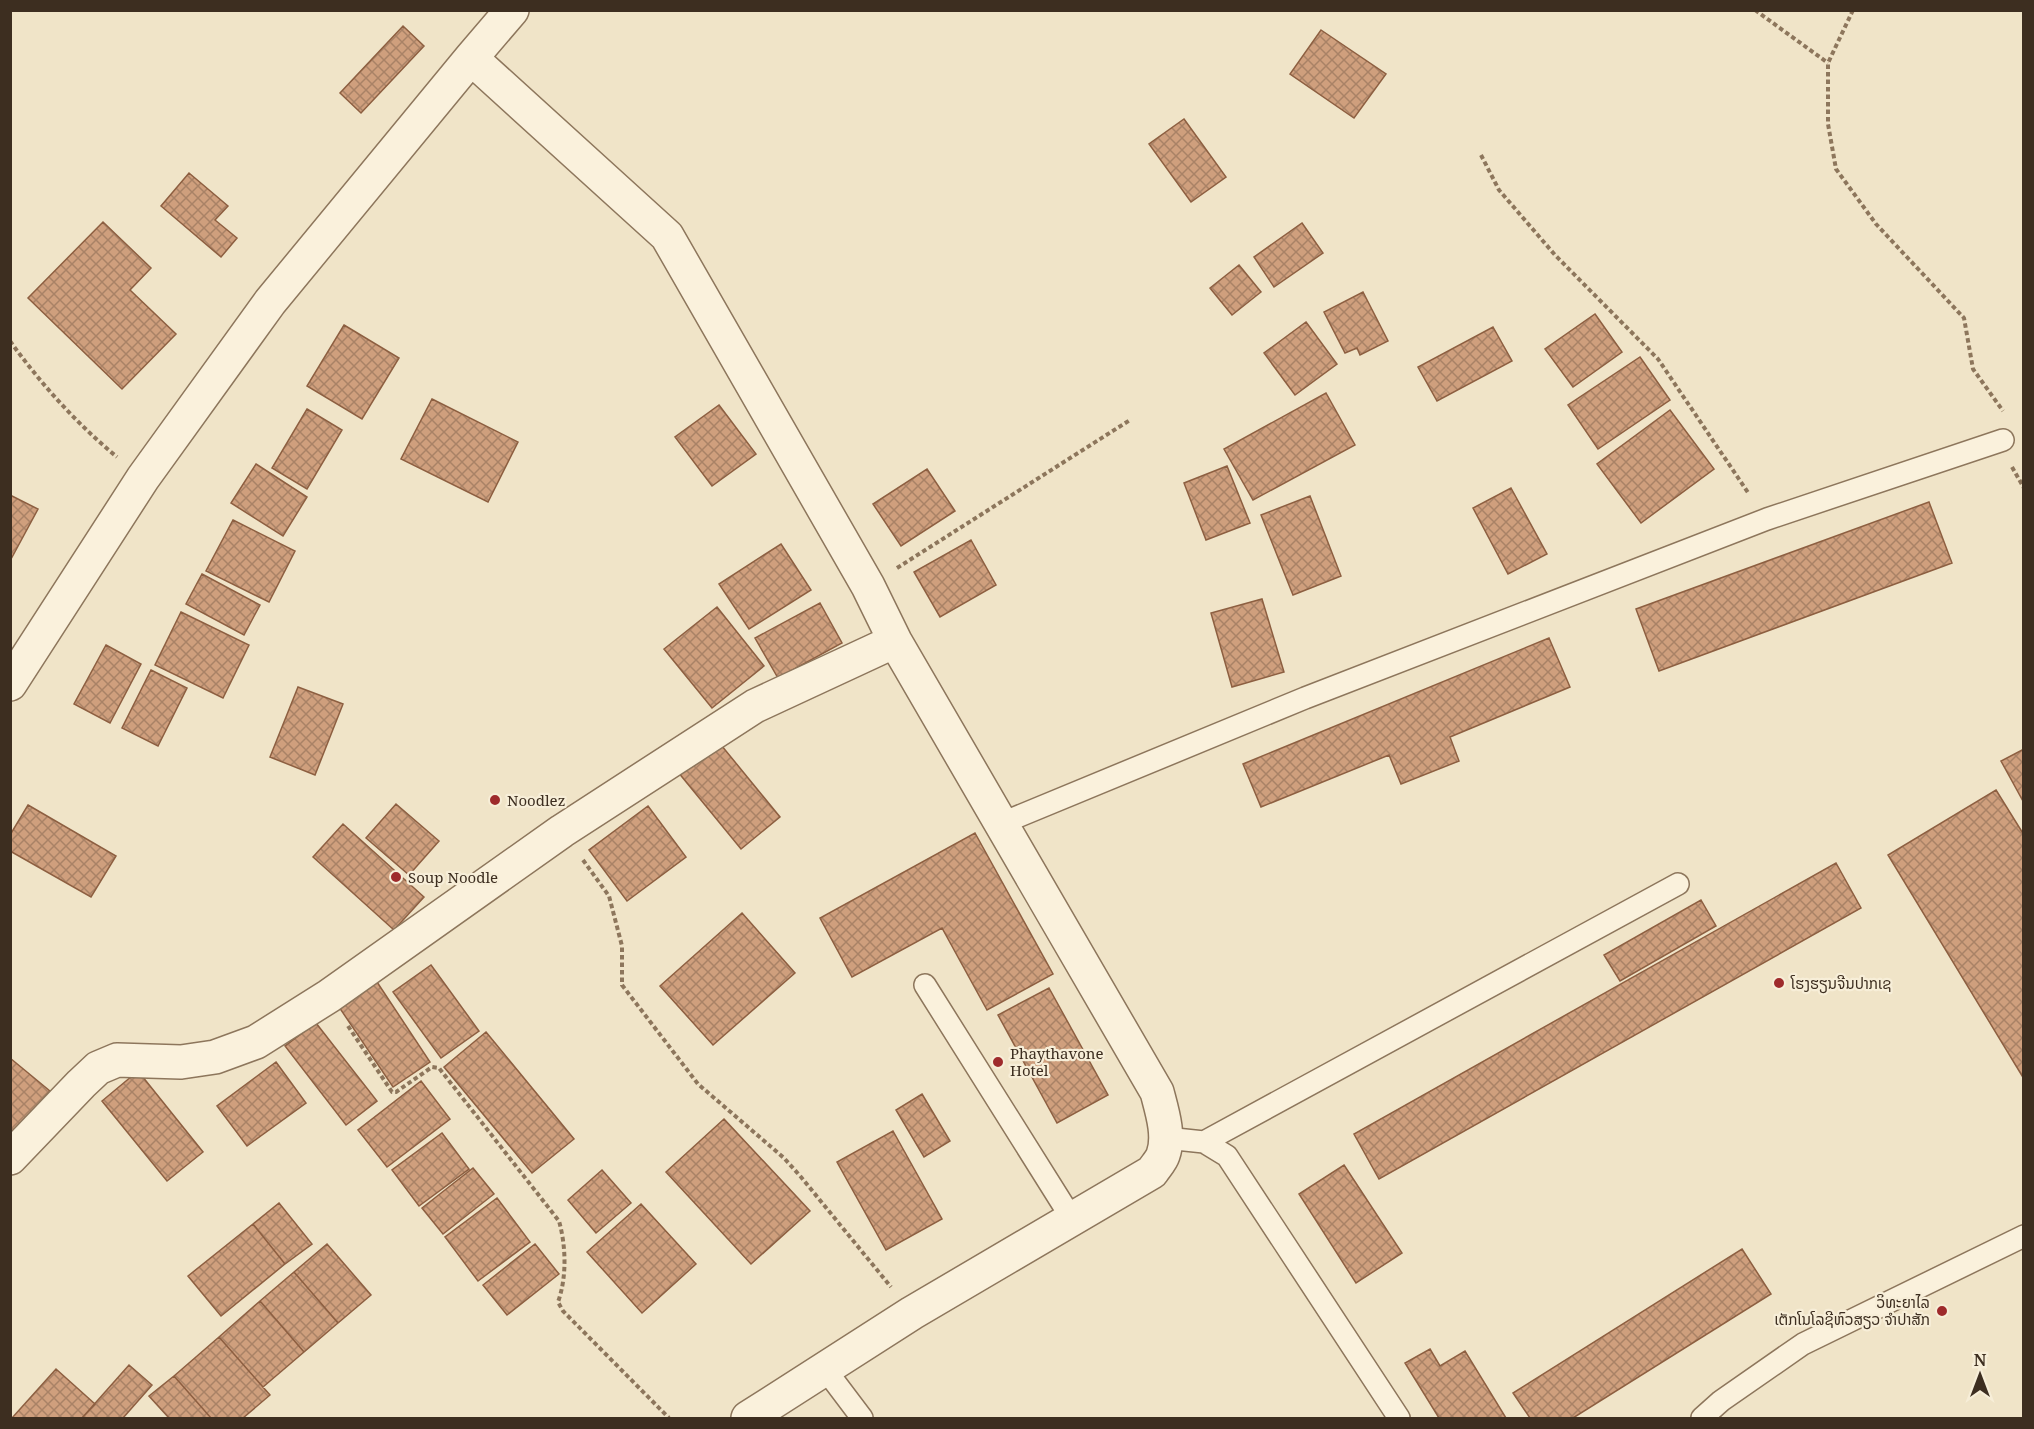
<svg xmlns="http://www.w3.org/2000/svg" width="2034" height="1429" font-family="'Noto Serif','Noto Sans Lao',serif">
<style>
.building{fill:url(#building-cross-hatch);stroke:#8d5f41;stroke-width:1.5}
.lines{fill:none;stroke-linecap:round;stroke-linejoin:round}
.service-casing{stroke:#8d765c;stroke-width:24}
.minor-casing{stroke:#8d765c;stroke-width:36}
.path{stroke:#8d765c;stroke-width:4;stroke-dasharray:4.5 3;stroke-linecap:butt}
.service{stroke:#faf1dc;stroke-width:21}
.minor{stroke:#faf1dc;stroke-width:33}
.poi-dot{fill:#9e2a2b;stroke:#f7eed8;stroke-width:2}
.labels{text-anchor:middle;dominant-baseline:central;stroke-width:4.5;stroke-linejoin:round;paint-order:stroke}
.poi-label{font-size:15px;fill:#3d2e20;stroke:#f7eed8;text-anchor:start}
</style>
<defs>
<pattern id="building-cross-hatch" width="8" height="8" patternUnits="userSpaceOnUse" patternTransform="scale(1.5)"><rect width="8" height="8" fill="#cf9f7d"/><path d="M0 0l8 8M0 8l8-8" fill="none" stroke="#a98266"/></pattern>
</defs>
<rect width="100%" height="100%" fill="#f0e4c8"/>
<!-- building -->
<path class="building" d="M 403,26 L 424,46 L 361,113 L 340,93 Z
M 1321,30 L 1386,74 L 1354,118 L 1290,74 Z
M 1184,119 L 1226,177 L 1191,202 L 1149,144 Z
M 189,173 L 228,206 L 215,220 L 237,238 L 221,257 L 161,206 Z
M 103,222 L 151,268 L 130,290 L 176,334 L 122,389 L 28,298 Z
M 1302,223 L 1323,253 L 1274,287 L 1254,257 Z
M 1239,265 L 1261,292 L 1232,315 L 1210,288 Z
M 1363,292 L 1388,341 L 1360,355 L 1357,348 L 1345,353 L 1324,312 Z
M 1595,314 L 1622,352 L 1573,387 L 1545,349 Z
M 1306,322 L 1337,364 L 1295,395 L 1264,353 Z
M 344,325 L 399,358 L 362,419 L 307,386 Z
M 1493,327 L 1512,361 L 1437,401 L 1418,367 Z
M 1640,357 L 1670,400 L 1598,449 L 1568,405 Z
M 1326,393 L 1355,445 L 1253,500 L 1224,449 Z
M 432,399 L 518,442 L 488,502 L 401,459 Z
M 719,405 L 756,454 L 712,486 L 675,437 Z
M 307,409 L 342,430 L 307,489 L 272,468 Z
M 1670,410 L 1714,469 L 1641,523 L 1597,464 Z
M 256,464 L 307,497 L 283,536 L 231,503 Z
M 1227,466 L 1250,523 L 1206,540 L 1184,483 Z
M 927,469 L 955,511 L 901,546 L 873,504 Z
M 1511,488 L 1547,554 L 1508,574 L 1473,508 Z
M 10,495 L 38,509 L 10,561 Z
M 1310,496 L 1341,576 L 1293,595 L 1261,515 Z
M 1929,502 L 1952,563 L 1659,671 L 1636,609 Z
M 233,520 L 295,551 L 269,602 L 206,571 Z
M 971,540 L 996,585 L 940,617 L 914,572 Z
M 781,544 L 811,590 L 749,629 L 719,584 Z
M 202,574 L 260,605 L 244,635 L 186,604 Z
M 1262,599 L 1284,672 L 1232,687 L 1211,613 Z
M 820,603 L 842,643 L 778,678 L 755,638 Z
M 717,607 L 764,666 L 712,708 L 664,649 Z
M 181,612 L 249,645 L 223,698 L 155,665 Z
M 1549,638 L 1570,687 L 1450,737 L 1459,761 L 1401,784 L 1389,755 L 1261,807 L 1243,764 Z
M 106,645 L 141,664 L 110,723 L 74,704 Z
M 151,670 L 187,688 L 158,746 L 122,728 Z
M 298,687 L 343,704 L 315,775 L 270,757 Z
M 717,740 L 780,817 L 741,849 L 678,772 Z
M 2024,749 L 2024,803 L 2001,761 Z
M 1996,790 L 2024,835 L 2024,1079 L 1888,855 Z
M 396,804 L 439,841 L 409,875 L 366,838 Z
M 28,805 L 116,856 L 91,897 L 10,851 L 10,835 Z
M 648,806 L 686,857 L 627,901 L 589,850 Z
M 343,824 L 424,897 L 394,930 L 313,857 Z
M 975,833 L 1053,974 L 987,1010 L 942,928 L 852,977 L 820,918 Z
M 1836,863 L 1861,908 L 1379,1179 L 1354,1134 Z
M 1701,900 L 1716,926 L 1620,981 L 1604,955 Z
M 742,913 L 795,973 L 713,1045 L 660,986 Z
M 431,965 L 479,1031 L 441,1058 L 393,992 Z
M 377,982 L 430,1062 L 393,1087 L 339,1007 Z
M 1049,988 L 1108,1095 L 1057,1123 L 998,1015 Z
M 316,1023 L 377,1101 L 346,1125 L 285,1046 Z
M 486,1032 L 574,1139 L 532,1173 L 444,1067 Z
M 10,1058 L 50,1091 L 10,1138 Z
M 276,1062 L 306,1103 L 247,1146 L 217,1106 Z
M 138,1071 L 203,1152 L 167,1181 L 102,1101 Z
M 421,1081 L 450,1119 L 387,1167 L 358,1130 Z
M 922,1094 L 950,1141 L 924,1157 L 896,1110 Z
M 724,1119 L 810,1211 L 751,1264 L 666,1172 Z
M 893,1131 L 942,1219 L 886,1250 L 837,1162 Z
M 442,1133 L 469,1169 L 419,1206 L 392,1170 Z
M 1344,1165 L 1402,1253 L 1356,1283 L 1299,1194 Z
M 473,1168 L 494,1194 L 443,1234 L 422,1208 Z
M 602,1170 L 631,1203 L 596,1233 L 568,1200 Z
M 497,1198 L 530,1242 L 478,1281 L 445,1237 Z
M 279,1203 L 312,1244 L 285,1264 L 253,1224 Z
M 641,1204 L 696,1264 L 642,1313 L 587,1252 Z
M 253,1224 L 285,1264 L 221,1316 L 188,1276 Z
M 327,1244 L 371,1295 L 338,1323 L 294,1272 Z
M 535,1244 L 559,1274 L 507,1315 L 483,1285 Z
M 1742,1249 L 1771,1294 L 1573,1418 L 1530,1418 L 1513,1393 Z
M 294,1272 L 338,1323 L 304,1352 L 260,1301 Z
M 260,1301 L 304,1352 L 263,1387 L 219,1337 Z
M 219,1337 L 270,1395 L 243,1418 L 211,1418 L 174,1376 Z
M 1430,1349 L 1440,1366 L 1465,1351 L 1506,1418 L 1439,1418 L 1405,1363 Z
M 129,1365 L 152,1385 L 123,1418 L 82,1418 Z
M 56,1369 L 95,1404 L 82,1418 L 12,1418 Z
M 174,1376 L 211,1418 L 169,1418 L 149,1396 Z"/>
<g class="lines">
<!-- service casing -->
<g class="service-casing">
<path id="service" d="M 1000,824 L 1305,698 L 1767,519 L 2003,440
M 925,985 L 1072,1219
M 1166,1138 L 1204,1142 L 1227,1156 L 1399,1418
M 1204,1142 L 1678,884
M 825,1369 L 862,1418
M 1702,1418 L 1721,1401 L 1803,1344 L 2024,1236"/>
</g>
<!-- minor casing -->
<g class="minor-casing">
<path id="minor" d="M 471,58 L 667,236 L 868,586 L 895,641 L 1157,1092 C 1162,1111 1170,1136 1163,1155 C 1161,1161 1155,1167 1152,1172 L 912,1313 L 748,1418
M 10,684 L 143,478 L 270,302 L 471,58 L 512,10
M 10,1158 L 81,1084 L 98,1068 L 117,1060 L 181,1062 L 215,1057 L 256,1042 L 329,996 L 562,831 L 755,706 L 895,641"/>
</g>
<!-- path -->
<path class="path" d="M 1755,10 L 1828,63
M 1853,10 L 1828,63 L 1828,124 L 1836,169 L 1876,224 L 1964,318 L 1973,369 L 2003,411
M 1481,155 L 1499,190 L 1555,255 L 1658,359 L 1749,494
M 10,341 C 41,384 76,423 117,457
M 2012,467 L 2024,488
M 897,568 L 1130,420
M 583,860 L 609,896 L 622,946 L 622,985 L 698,1084 L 784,1158 L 801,1177 L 891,1287
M 348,1026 L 392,1092 L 396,1092 L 432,1067 L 439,1068 L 559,1221 C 566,1246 567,1277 558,1302 L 563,1311 L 669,1418"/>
<!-- service -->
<use href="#service" class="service"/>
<!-- minor -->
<use href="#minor" class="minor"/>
</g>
<!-- markers -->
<g class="poi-dot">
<circle cx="495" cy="800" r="6"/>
<circle cx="396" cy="877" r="6"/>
<circle cx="1779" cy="983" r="6"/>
<circle cx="998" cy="1062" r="6"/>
<circle cx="1942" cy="1311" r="6"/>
</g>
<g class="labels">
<!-- poi labels -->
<g class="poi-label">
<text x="507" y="800">Noodlez</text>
<text x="408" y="877">Soup Noodle</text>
<text x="1791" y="983">ໂຮງຮຽນຈີນປາກເຊ</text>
<text x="1010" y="1053">Phaythavone<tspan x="1010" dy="17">Hotel</tspan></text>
<text x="1930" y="1302" text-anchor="end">ວິທະຍາໄລ<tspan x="1930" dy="17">ເຕັກໂນໂລຊີຫົວສຽວ ຈຳປາສັກ</tspan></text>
</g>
</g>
<!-- border -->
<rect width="2034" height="1429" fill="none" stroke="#3d2e20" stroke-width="24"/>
<!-- north arrow -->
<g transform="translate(1980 1375)" stroke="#f7eed8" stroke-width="4.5" paint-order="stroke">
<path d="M0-4.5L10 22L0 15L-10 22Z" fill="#3d2e20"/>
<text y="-9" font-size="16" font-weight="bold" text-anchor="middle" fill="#3d2e20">N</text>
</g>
</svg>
